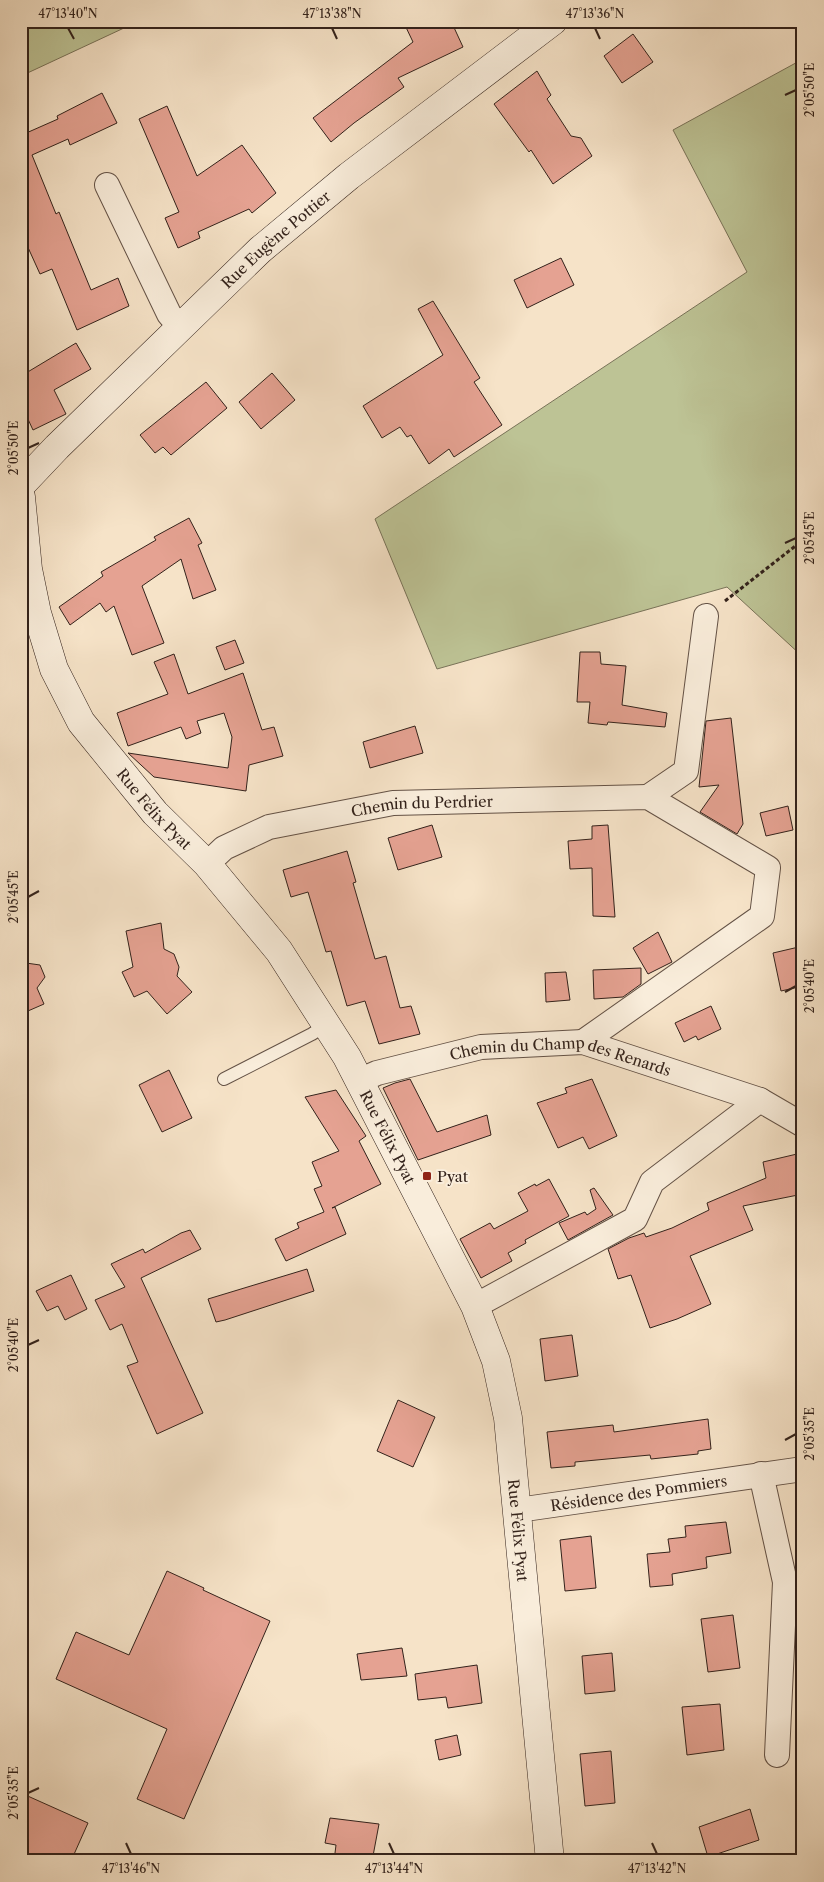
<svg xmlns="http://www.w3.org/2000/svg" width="824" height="1882" font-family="'Libre Caslon Text',serif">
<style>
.green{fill:#bdc395;stroke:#787258}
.building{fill:#e5a292;stroke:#33221b}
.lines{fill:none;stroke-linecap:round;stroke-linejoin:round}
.lane-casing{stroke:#645246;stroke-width:14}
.street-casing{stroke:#645246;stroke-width:26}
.secondary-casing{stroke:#33221b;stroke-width:29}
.path{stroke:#33221b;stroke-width:3;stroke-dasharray:4 2.5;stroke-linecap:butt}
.lane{stroke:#f9eddb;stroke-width:12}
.street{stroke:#f9eddb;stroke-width:24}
.secondary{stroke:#f9eddb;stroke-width:28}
.ticks{fill:none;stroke:#33221b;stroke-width:2}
.poi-dot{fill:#8f2418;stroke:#f9eddb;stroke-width:2}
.labels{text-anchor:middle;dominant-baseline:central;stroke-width:4;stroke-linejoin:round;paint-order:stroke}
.street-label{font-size:15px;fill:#33221b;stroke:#f9eddb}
.poi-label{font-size:15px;fill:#33221b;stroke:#f9eddb;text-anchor:start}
.neatline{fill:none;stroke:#33221b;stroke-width:2}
.ticks-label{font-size:12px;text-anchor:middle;fill:#33221b}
</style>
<rect width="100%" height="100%" fill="#f6e3c8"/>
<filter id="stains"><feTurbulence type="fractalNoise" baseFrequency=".004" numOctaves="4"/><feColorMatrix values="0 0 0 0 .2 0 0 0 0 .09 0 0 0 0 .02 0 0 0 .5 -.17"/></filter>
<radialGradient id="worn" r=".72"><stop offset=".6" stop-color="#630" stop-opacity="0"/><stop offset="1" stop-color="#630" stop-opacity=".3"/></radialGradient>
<!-- green -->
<path class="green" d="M 21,21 L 139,21 L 21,76 Z
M 803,59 L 803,657 L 727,587 L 437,669 L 375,519 L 747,272 L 673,130 Z"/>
<!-- building -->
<path class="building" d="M 403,21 L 451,21 L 463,47 L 398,78 L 404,87 L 354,123 L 331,142 L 313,118 L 413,42 Z
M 633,34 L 653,62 L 622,83 L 604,56 Z
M 537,71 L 551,95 L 547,99 L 571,136 L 581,138 L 592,156 L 553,184 L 531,150 L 529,152 L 494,104 Z
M 102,93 L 117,123 L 70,145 L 68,139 L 32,155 L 56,214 L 59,212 L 91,290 L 118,278 L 129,306 L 77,330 L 52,269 L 40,274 L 21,232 L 21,129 L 24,134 L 58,119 L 57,116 Z
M 167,106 L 197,176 L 242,145 L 276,193 L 252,213 L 249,209 L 198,232 L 200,238 L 178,248 L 165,218 L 179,212 L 139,119 Z
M 561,258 L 574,285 L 527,308 L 514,280 Z
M 433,301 L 480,378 L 474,382 L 502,425 L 454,457 L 449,449 L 429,464 L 411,435 L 407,437 L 400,427 L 382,438 L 363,406 L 443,355 L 418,309 Z
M 76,343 L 91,369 L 54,390 L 66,414 L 33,430 L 21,404 L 21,376 Z
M 272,373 L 295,400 L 261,429 L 239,402 Z
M 206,382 L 227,408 L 171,455 L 163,447 L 155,453 L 140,435 Z
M 189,518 L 202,543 L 198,545 L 216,590 L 193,599 L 181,559 L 142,586 L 164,643 L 132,655 L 114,606 L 106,612 L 100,603 L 70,625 L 59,607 L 103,576 L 101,572 L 156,540 L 154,537 Z
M 235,640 L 244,663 L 225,670 L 216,647 Z
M 580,652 L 600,652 L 601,664 L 626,666 L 622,705 L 667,713 L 665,727 L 608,722 L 607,725 L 588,723 L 590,702 L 577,702 Z
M 174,654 L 188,694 L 243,673 L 262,730 L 274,727 L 283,756 L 249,765 L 246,791 L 154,777 L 128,753 L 228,768 L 232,737 L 224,713 L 197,721 L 201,733 L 186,739 L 181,727 L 128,746 L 117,713 L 168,694 L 154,662 Z
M 731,718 L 743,824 L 737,834 L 700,812 L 719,785 L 699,787 L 706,721 Z
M 415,726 L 423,753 L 370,768 L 363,742 Z
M 788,806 L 793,830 L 766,836 L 760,813 Z
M 432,825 L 442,857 L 398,870 L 388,838 Z
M 608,825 L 615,917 L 593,916 L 592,868 L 570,869 L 568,841 L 592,839 L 592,826 Z
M 347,851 L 356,882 L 353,883 L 375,959 L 386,956 L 400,1008 L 411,1006 L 420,1034 L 379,1044 L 365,1001 L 347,1006 L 331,951 L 326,952 L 308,892 L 291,897 L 283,870 Z
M 161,923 L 164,949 L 174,954 L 179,967 L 177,976 L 192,992 L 167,1014 L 147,991 L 134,997 L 122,972 L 133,967 L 126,931 Z
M 658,932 L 672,962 L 648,974 L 633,948 Z
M 803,946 L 803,986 L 781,991 L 773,953 Z
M 21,952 L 26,963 L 40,965 L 45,977 L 37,988 L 44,1004 L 21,1014 Z
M 641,968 L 641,984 L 623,997 L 594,999 L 593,970 Z
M 566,972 L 570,1000 L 546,1002 L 545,973 Z
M 711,1006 L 721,1029 L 698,1040 L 696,1036 L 684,1042 L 675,1023 Z
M 169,1070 L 192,1118 L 162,1132 L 139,1085 Z
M 410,1079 L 437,1132 L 487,1115 L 491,1135 L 418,1160 L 383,1088 L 395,1083 Z
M 592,1079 L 617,1136 L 589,1149 L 583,1137 L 558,1148 L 537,1103 L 567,1093 L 565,1088 Z
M 336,1090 L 366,1136 L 359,1141 L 381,1184 L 332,1208 L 335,1207 L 346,1234 L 286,1261 L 275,1239 L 299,1228 L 297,1223 L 324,1212 L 314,1189 L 322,1186 L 312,1162 L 339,1151 L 305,1097 Z
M 797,1154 L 803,1194 L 743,1206 L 753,1230 L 690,1256 L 711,1304 L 677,1319 L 650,1328 L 631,1275 L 618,1279 L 608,1249 L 629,1238 L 644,1233 L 646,1237 L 672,1228 L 709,1210 L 707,1203 L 766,1178 L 763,1162 Z
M 549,1179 L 569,1216 L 525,1240 L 526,1243 L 508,1253 L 512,1261 L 481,1278 L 460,1239 L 490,1223 L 494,1229 L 528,1211 L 518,1193 L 535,1184 L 536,1186 Z
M 594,1188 L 613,1215 L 568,1240 L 559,1223 L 585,1212 L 587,1215 L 596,1209 L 590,1190 Z
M 190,1230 L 201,1249 L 141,1278 L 203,1413 L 157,1434 L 127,1366 L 138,1362 L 122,1324 L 110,1330 L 95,1300 L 125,1287 L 111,1264 L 143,1249 L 145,1253 L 181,1233 Z
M 307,1269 L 314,1291 L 225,1320 L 216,1322 L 208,1299 Z
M 71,1275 L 87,1309 L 65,1320 L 58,1306 L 47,1311 L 36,1291 Z
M 572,1335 L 578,1376 L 545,1381 L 540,1339 Z
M 398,1400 L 435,1417 L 413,1467 L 377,1451 Z
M 708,1419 L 711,1449 L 698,1451 L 698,1454 L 651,1459 L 650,1455 L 575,1462 L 575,1466 L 551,1468 L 547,1432 L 613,1425 L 614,1432 Z
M 726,1522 L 731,1553 L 706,1557 L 707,1568 L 672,1574 L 673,1585 L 650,1587 L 647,1554 L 670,1552 L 668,1539 L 686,1537 L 685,1526 Z
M 591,1536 L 596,1588 L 565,1591 L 560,1540 Z
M 167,1571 L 204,1588 L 203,1590 L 270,1621 L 184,1819 L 137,1799 L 167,1729 L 56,1679 L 76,1632 L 129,1655 Z
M 733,1615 L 740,1668 L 708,1672 L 701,1619 Z
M 402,1648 L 407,1676 L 361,1680 L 357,1654 Z
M 612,1653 L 615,1691 L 585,1694 L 582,1656 Z
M 477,1665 L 482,1703 L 448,1708 L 446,1697 L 418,1700 L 415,1674 Z
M 720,1704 L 724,1750 L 687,1755 L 682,1707 Z
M 457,1735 L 461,1755 L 439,1760 L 435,1740 Z
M 611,1751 L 615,1803 L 585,1806 L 580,1754 Z
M 21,1793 L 88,1823 L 71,1861 L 21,1861 Z
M 750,1809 L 759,1840 L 708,1857 L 699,1827 Z
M 330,1818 L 379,1824 L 373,1856 L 367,1855 L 366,1861 L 334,1861 L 336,1845 L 325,1843 Z"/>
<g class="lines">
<!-- lane casing -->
<g class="lane-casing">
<path id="lane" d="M 224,1079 L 312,1034 L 326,1025"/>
</g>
<!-- street casing -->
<g class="street-casing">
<g id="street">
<path d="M 107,185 L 169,314 L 180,327"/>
<path d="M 648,797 L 686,771 L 706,616"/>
<path id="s1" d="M 207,864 L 224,848 L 269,827 L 393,803 L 648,797 L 768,868 L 762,916 L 583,1042"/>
<path id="s2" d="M 359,1081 L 377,1073 L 481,1047 L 583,1042 L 760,1100 L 803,1125"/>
<path d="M 475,1306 L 635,1219 L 652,1182 L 760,1100"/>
<path d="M 761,1474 L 785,1582 L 777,1755"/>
<path id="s3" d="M 518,1510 L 803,1469"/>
</g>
</g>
<!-- secondary casing -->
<g class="secondary-casing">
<g id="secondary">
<path id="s4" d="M 21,485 L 57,447 L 260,250 L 349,176 L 553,21"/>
<path id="s5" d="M 21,497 L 28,569 L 37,613 L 54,669 L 81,722 L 155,813 L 207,864 L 279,951 L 347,1057 L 475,1306 L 496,1361 L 508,1418 L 550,1861"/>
</g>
</g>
<!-- path -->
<path class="path" d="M 725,601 L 803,540"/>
<!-- lane -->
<use href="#lane" class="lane"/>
<!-- street -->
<use href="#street" class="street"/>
<!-- secondary -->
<use href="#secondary" class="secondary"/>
</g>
<!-- ticks -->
<path class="ticks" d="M 68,28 L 74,39M 332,28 L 337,39M 595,28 L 600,39M 785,95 L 796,90M 28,448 L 39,443M 785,543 L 796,538M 28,897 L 39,891M 785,992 L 796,986M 28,1345 L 39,1340M 785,1440 L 796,1434M 28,1793 L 39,1788M 126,1843 L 131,1854M 389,1843 L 394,1854M 652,1843 L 657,1854"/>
<!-- markers -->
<rect class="poi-dot" x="422" y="1171" width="10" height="10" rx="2.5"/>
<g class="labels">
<!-- street labels -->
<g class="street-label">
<text stroke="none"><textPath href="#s4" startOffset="354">Rue Eugène Pottier</textPath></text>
<text stroke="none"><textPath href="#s1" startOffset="228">Chemin du Perdrier</textPath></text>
<text stroke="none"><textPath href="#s5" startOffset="349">Rue Félix Pyat</textPath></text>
<text stroke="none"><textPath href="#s2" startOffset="208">Chemin du Champ des Renards</textPath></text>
<text stroke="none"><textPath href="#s5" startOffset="754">Rue Félix Pyat</textPath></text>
<text stroke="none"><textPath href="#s3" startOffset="122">Résidence des Pommiers</textPath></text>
<text stroke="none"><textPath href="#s5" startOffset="1174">Rue Félix Pyat</textPath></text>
</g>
<!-- poi labels -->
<g class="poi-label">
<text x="437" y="1176">Pyat</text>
</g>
</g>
<!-- margin -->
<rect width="824" height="1882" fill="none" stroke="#f6e3c8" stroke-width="55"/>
<rect x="28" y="28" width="768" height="1826" class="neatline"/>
<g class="ticks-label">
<text x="68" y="18">47°13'40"N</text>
<text x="332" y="18">47°13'38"N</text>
<text x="595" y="18">47°13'36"N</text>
<text transform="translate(810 90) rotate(-90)" y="4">2°05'50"E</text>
<text transform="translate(14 448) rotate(-90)" y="4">2°05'50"E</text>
<text transform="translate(810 538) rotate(-90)" y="4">2°05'45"E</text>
<text transform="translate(14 897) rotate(-90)" y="4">2°05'45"E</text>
<text transform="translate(810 986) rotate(-90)" y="4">2°05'40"E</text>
<text transform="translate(14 1345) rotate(-90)" y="4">2°05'40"E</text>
<text transform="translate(810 1434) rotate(-90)" y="4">2°05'35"E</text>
<text transform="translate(14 1793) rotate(-90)" y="4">2°05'35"E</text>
<text x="131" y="1873">47°13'46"N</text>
<text x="394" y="1873">47°13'44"N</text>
<text x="657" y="1873">47°13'42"N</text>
</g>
<rect width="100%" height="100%" filter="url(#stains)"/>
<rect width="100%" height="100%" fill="url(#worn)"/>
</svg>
